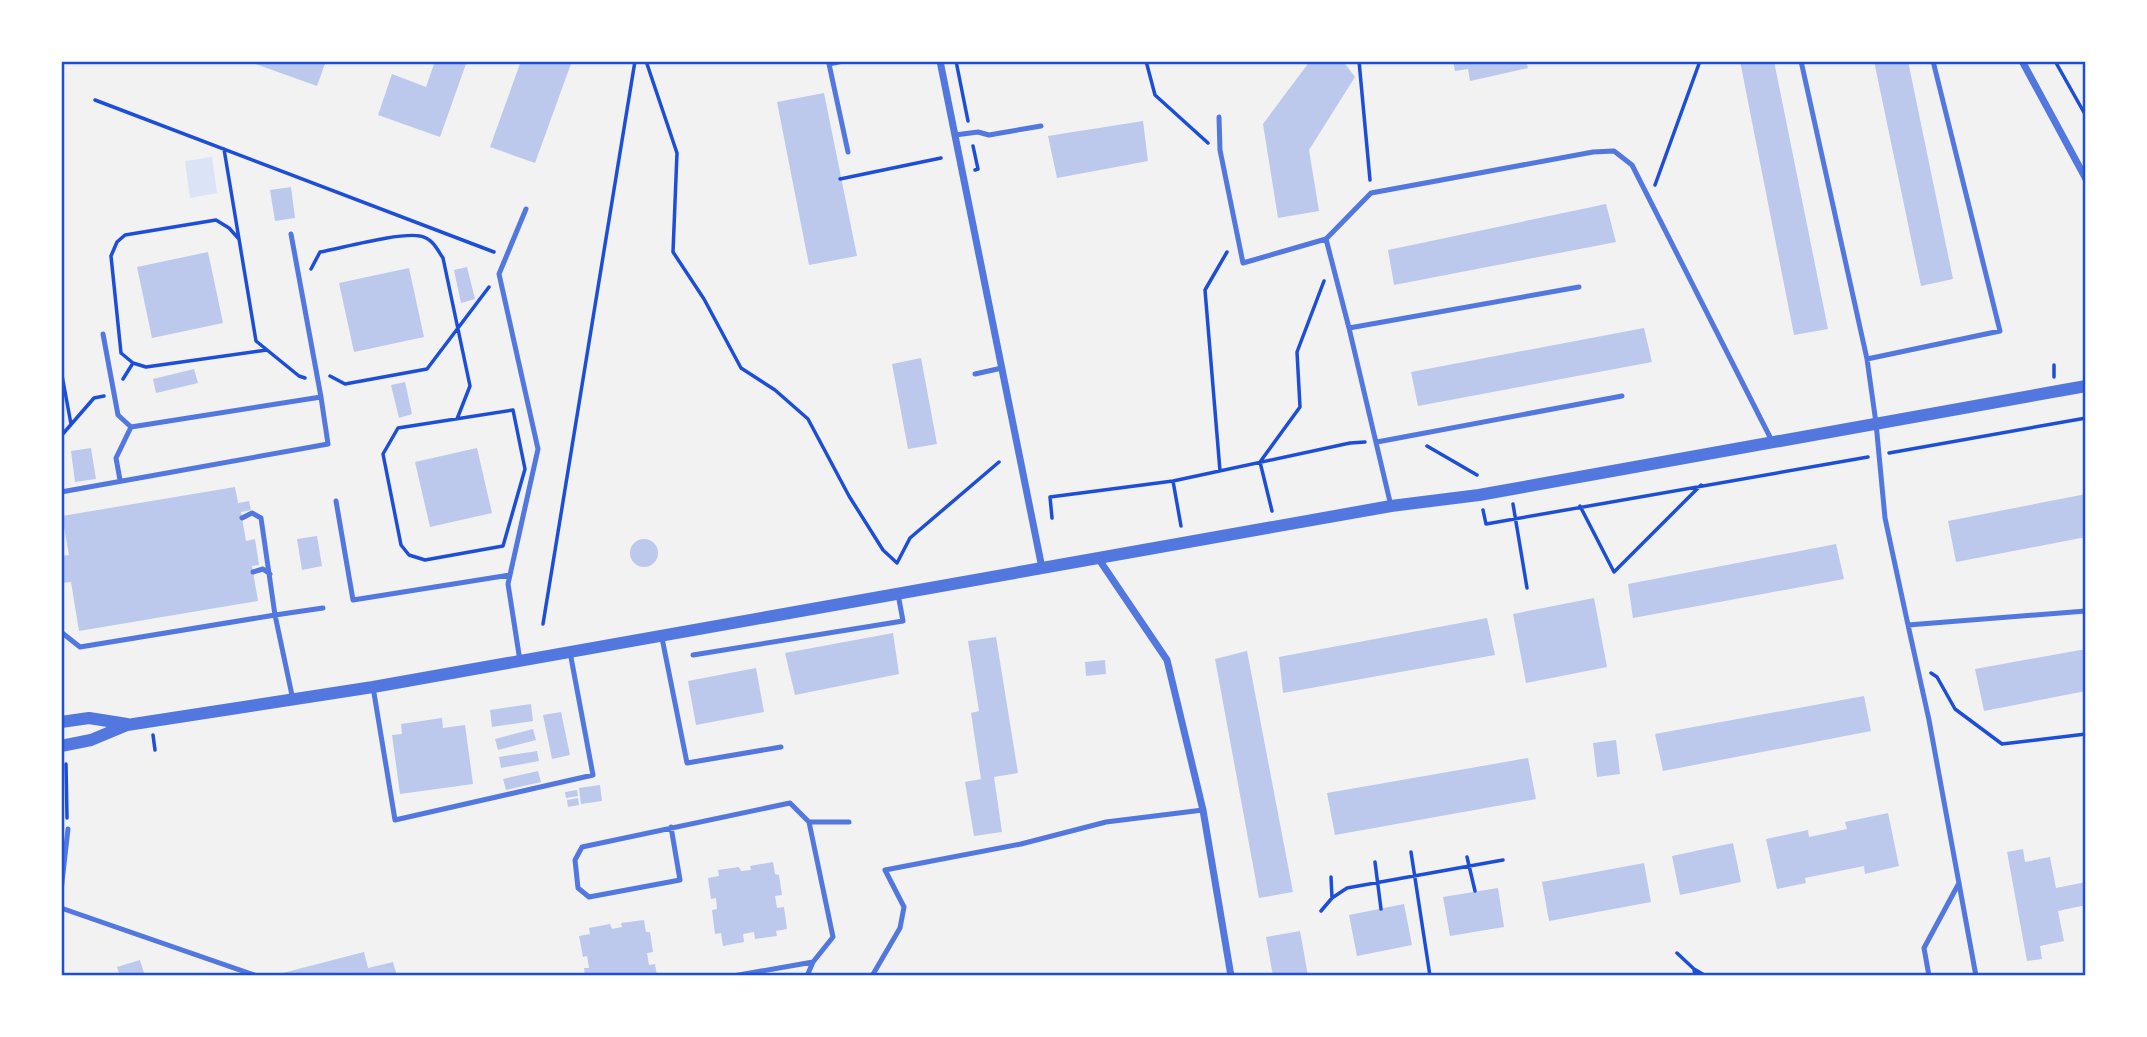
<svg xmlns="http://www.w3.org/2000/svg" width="2147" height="1037" font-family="'Fira Sans',sans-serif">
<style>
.green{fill:#dbe4f7}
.building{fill:#bdc9ec}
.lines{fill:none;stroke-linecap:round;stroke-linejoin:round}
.path{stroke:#1d4ed8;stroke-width:3.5}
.service{stroke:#5277de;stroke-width:5}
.minor{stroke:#5277de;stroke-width:7}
.tertiary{stroke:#5277de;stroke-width:12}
.neatline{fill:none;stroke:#1d4ed8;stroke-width:2.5}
</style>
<rect width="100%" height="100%" fill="#f2f2f2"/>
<!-- green -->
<path class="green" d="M 212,157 L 217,193 L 190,198 L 185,161 Z"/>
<!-- building -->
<path class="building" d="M 247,61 L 326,61 L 317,86 Z
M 435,61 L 467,61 L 440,137 L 378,115 L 392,74 L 426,87 Z
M 521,61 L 572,61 L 535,163 L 490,147 Z
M 1310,61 L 1343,61 L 1355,77 L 1309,150 L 1319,211 L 1278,218 L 1263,124 Z
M 1453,61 L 1526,61 L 1528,68 L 1470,81 L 1468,69 L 1455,71 Z
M 1740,61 L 1774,61 L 1828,329 L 1794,335 Z
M 1874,61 L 1908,61 L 1953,279 L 1921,286 Z
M 824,93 L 857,256 L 809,265 L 777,102 Z
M 1143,121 L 1148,161 L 1057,178 L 1048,136 Z
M 291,187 L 295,218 L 275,221 L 270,190 Z
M 1606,204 L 1616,242 L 1394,285 L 1388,250 Z
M 208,252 L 223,323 L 152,338 L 137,267 Z
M 467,267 L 475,299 L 461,303 L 454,270 Z
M 409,268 L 424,337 L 354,352 L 339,283 Z
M 1644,328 L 1652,362 L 1418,406 L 1411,372 Z
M 921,358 L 937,444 L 908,449 L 892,364 Z
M 194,369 L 198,383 L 156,393 L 153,379 Z
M 405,382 L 412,414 L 399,418 L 391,385 Z
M 91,448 L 96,479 L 75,482 L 71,451 Z
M 477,448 L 492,513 L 430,527 L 415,462 Z
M 235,487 L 238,503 L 249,501 L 251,510 L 241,512 L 246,541 L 255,539 L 259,565 L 252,566 L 258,601 L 79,631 L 71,582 L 62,583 L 61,579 L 61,556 L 69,555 L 62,516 Z
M 2086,494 L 2086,537 L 1956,562 L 1948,521 Z
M 317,536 L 322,566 L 302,570 L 297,539 Z
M630 553a14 14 0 1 1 28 0a14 14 0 1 1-28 0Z
M 1836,544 L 1844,579 L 1633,618 L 1628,584 Z
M 1594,598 L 1607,667 L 1526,683 L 1513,614 Z
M 1487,618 L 1495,655 L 1283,693 L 1279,657 Z
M 893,633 L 899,674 L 795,695 L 785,653 Z
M 996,637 L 1018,773 L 994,777 L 1002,832 L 974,836 L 965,782 L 981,779 L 971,713 L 979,711 L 968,641 Z
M 2086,649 L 2086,691 L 1984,711 L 1975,669 Z
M 1247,651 L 1293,892 L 1259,898 L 1215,659 Z
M 1105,660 L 1106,674 L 1086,676 L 1085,662 Z
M 756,668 L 764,712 L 696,725 L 688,681 Z
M 1864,696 L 1871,731 L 1663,771 L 1655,734 Z
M 531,704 L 533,721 L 492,727 L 490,710 Z
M 561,712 L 570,755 L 552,759 L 543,715 Z
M 442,718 L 443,728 L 465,725 L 473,784 L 400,794 L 392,735 L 402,734 L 401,724 Z
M 533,729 L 536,740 L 498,750 L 495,739 Z
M 1616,740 L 1620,774 L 1597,777 L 1593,743 Z
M 537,751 L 539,761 L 501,768 L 499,757 Z
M 1528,758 L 1536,799 L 1335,835 L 1327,793 Z
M 538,771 L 541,782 L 506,790 L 503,779 Z
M 600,785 L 602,801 L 581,804 L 579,788 Z
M 577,790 L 578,796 L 566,798 L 565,792 Z
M 578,798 L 579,805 L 568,807 L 567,800 Z
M 1888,813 L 1899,866 L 1865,874 L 1864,866 L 1805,878 L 1806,883 L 1777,889 L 1766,839 L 1808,830 L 1809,837 L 1847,829 L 1845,822 Z
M 1733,843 L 1741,882 L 1680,895 L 1672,856 Z
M 2023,849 L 2025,862 L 2050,857 L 2056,888 L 2086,882 L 2086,905 L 2058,911 L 2064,941 L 2040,946 L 2042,959 L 2027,961 L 2007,852 Z
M 773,862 L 775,874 L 779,875 L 782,895 L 775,896 L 777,908 L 784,907 L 787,929 L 776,931 L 777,936 L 755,939 L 754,932 L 743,934 L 744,942 L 723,946 L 721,933 L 715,934 L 712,910 L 717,909 L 716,898 L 711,899 L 708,878 L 719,876 L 718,870 L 739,867 L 741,871 L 751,870 L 750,866 Z
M 1644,863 L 1651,902 L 1549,921 L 1542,882 Z
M 1498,888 L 1504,927 L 1450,936 L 1443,897 Z
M 1404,904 L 1412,945 L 1357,956 L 1349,915 Z
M 644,920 L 646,932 L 650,932 L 653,952 L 647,953 L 649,965 L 655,964 L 657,976 L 585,976 L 584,968 L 589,968 L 587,956 L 583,957 L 579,936 L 590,934 L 589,928 L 610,924 L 612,929 L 622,927 L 621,923 Z
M 1300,931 L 1308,976 L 1273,976 L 1266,937 Z
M 364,952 L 368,968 L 393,962 L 397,976 L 271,976 Z
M 140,960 L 145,976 L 120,976 L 117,967 Z"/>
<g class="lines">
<!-- path -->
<path class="path" d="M 646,61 L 677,153 L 673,252 L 704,299 L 741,368 L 775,390 L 808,419 L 849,496 L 883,550 L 897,563 L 910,538 L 999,462
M 956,61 L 968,121
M 1146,61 L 1155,95 L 1208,143
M 1359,61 L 1370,180
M 2055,61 L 2086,116
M 95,100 L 494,252
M 973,146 L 978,169 L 975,170
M 224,149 L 256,341 L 299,376 L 305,378
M 840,179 L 941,158
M 1655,185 L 1700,61
M 239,239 L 229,228 L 216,220 L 125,235 L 117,242 L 111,256 L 121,353 L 133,363 L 146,367 L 267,350
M 311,269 L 320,252 C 342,248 400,232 420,236 C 432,238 437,249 443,258 L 470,386 L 457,419
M 2054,365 L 2054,377
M 61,370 L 71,424
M 330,376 L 345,384 L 427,369 L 489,287
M 123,379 L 133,363
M 513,410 L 525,469 L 503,546 L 425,560 L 409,555 L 401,545 L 383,454 L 398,428 Z
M 61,436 L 94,398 L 104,396
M 1427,446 L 1477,475
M 1889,453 L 2086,418
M 1220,471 L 1205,290 L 1227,252
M 1173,481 L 1181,526
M 1513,504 L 1527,588
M 1580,506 L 1614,572 L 1701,485
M 1483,510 L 1486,524 L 1868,457
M 1272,511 L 1260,462 L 1300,407 L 1297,352 L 1324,281
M 1052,518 L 1050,497 L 1173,481 L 1350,443 L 1365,442
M 543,624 L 635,61
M 1931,673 L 1937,677 L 1955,709 L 2002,744 L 2086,734
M 153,735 L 155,750
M 66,764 L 67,818
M 1411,852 L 1430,976
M 1467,857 L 1475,891
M 1375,862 L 1381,909
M 1331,877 L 1332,898
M 1321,911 L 1332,898 L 1347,888 L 1503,860
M 1677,953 L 1694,969 L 1695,976
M 1694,969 L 1706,976"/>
<!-- service -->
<path class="service" d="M 843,61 L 829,64 L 848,152
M 1801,61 L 1867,359 L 1876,423 L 1885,518 L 1908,625 L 2086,611
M 1219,117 L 1220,150 L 1243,263 L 1326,239 L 1371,193 L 1593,152 L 1614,151 L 1632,165 L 1772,441
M 955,135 L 978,132 L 989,135 L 1041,126
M 291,234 L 321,397
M 1326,239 L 1349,328 L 1579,287
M 1349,328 L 1391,506
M 103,334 L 118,415 L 131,427
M 1867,359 L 2000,331 L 1933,61
M 975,374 L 1002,368
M 1377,442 L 1622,396
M 61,492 L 328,444 L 321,397 L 131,427 L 116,458 L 120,480
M 336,501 L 353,600 L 510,575
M 242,518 L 252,513 L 261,518 L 275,615 L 323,608
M 253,572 L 263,569 L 270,574
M 1908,625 L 1929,720 L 1976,976
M 61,632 L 80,647 L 275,615 L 293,700
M 662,638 L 687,763 L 781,747
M 693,655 L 903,621 L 898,594
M 520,661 L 508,584 L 538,449 L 499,274 L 526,209
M 373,687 L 395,820 L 593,775 L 570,652
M 671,827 L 680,880 L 589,897 L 578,888 L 575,860 L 582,847 L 790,803 L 809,822 L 849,822
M 61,891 L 68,829
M 61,908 L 257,976
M 733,976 L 813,962 L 833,937 L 809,822
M 807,976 L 813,962
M 872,976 L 900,928 L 904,907 L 885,870 L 1021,844 L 1106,822 L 1203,810
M 1929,976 L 1924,948 L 1959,883"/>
<!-- minor -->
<path class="minor" d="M 940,61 L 1042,568
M 2022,61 L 2086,179
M 1098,558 L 1167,660 L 1203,810 L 1231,976"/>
<!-- tertiary -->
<path class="tertiary" d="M 61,722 L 89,718 L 127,724
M 61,746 L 91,740 L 127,725 L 373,687 L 1391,506 L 1479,495 L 2086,386"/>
</g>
<!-- border -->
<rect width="2147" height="1037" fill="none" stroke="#ffffff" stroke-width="126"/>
<rect x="63" y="63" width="2021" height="911" class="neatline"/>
</svg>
